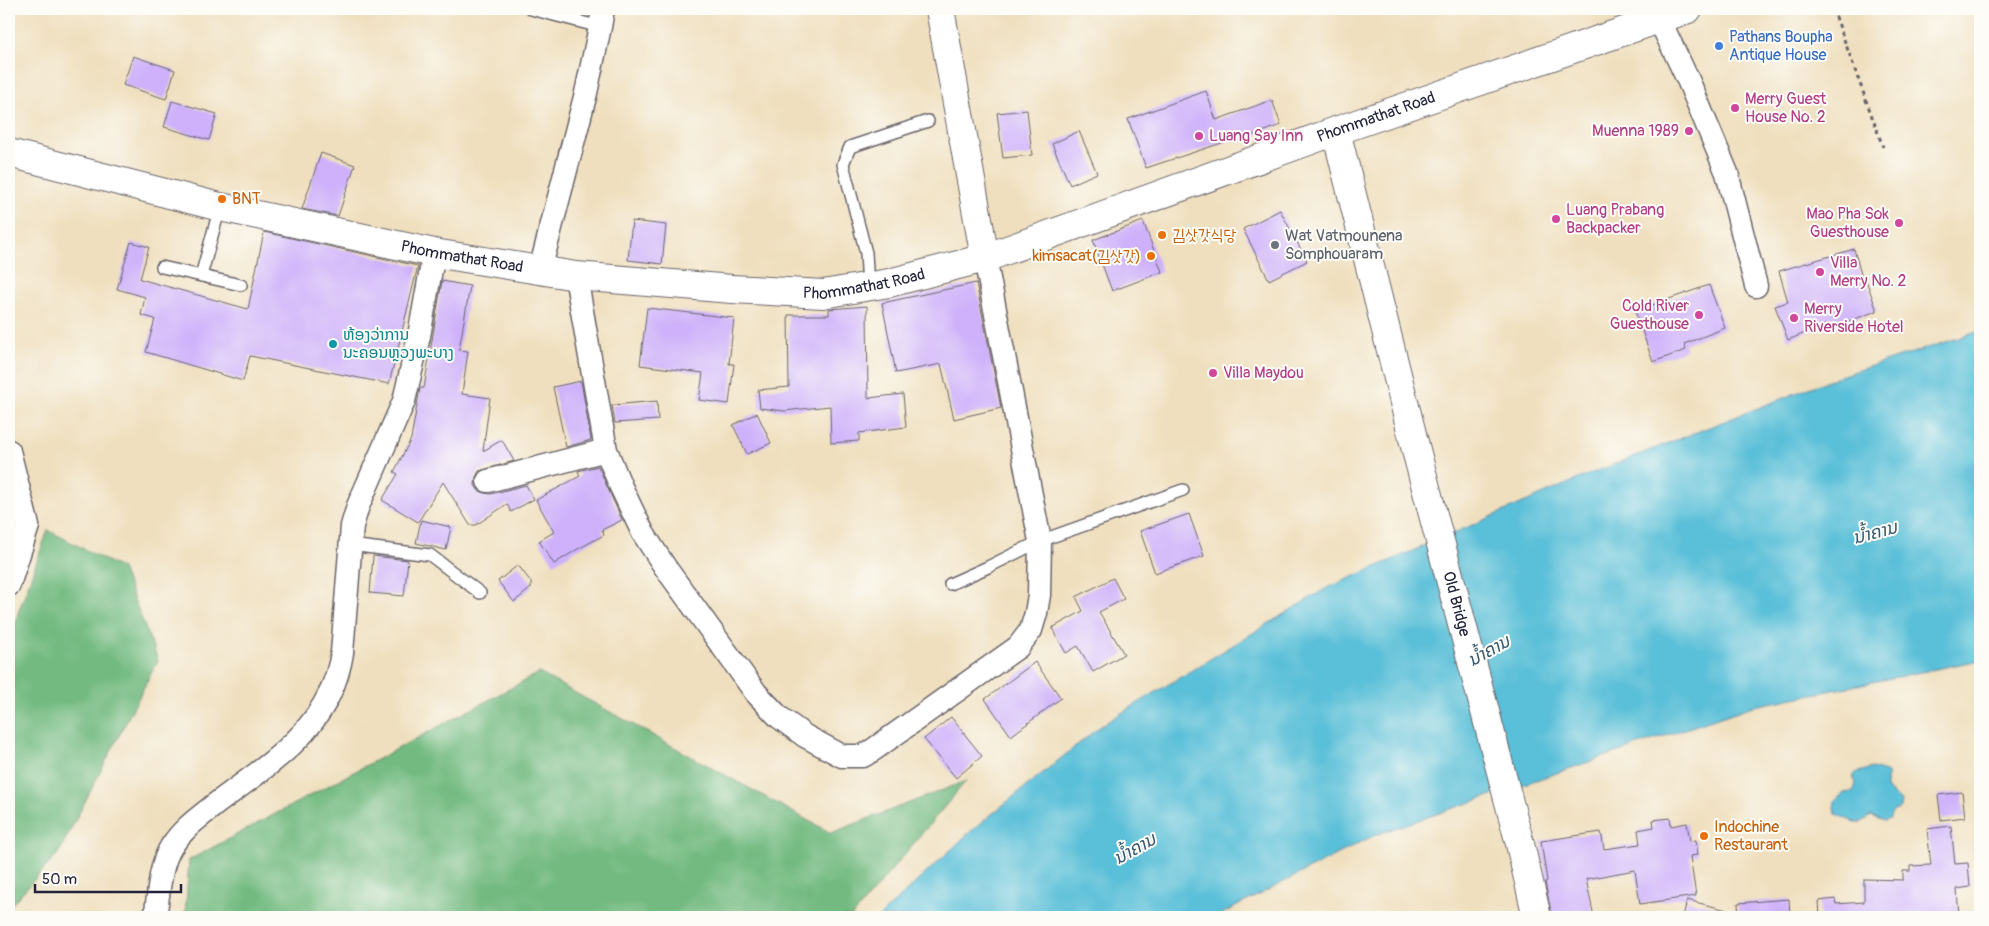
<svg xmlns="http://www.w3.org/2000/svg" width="1989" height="926" font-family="Pangolin,'Poor Story','Noto Sans Lao',sans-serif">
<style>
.forest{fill:#72ba80;stroke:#4a6e5e}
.water{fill:#5abfd8;stroke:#3e708a}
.building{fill:#ceb1fa}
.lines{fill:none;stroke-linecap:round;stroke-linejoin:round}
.service-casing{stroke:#6a6469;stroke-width:14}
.minor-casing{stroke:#6a6469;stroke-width:25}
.tertiary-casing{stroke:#6a6469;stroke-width:30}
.path{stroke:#6a6469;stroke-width:3;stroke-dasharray:4 4;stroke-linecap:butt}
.service{stroke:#fff;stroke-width:11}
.minor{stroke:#fff;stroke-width:22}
.tertiary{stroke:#fff;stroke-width:28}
.shop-dot{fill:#3f7fe0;stroke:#fdfcf7;stroke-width:2}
.hotel-dot{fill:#d1479c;stroke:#fdfcf7;stroke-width:2}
.food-dot{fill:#e8710a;stroke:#fdfcf7;stroke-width:2}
.worship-dot{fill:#6b7280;stroke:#fdfcf7;stroke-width:2}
.culture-dot{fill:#0f9aa8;stroke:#fdfcf7;stroke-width:2}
.labels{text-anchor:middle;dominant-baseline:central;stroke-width:4;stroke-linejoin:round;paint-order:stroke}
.shop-label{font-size:16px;fill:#366cbe;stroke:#fdfcf7;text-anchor:start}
.hotel-label{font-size:16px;fill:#b23c85;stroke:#fdfcf7;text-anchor:start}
.street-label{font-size:16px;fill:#22223b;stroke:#fdfcf7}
.food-label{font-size:16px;fill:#c56008;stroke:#fdfcf7;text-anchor:start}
.worship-label{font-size:16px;fill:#5b616d;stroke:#fdfcf7;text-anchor:start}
.culture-label{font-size:16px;fill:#0d838f;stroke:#fdfcf7;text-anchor:start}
.water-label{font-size:18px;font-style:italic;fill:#365972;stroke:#fdfcf7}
</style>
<rect width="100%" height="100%" fill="#fdfcf7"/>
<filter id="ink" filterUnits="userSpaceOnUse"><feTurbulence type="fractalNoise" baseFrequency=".02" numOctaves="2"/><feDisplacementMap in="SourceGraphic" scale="10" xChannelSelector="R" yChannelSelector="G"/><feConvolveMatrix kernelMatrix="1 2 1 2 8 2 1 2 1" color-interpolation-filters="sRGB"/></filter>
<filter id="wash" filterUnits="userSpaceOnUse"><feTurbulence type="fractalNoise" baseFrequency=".0096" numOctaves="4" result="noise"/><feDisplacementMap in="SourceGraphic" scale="20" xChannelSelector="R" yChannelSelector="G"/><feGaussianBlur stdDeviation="1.12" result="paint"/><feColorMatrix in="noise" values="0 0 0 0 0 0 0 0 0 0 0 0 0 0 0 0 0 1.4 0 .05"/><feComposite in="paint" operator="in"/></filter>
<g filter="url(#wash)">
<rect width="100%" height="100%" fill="#efdfbe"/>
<!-- forest -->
<path class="forest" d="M 48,530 L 122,569 L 158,660 L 58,854 L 9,907 L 9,638 Z
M 539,673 L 831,833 L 966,781 L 852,917 L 185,917 L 189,860 Z"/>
<!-- water -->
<path class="water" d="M 1980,331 L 1980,660 L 1750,707 L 1375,835 L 1216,917 L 879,917 L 971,831 L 1102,725 L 1325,589 L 1592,473 L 1837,377 Z
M 1872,768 L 1888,773 L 1886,780 L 1886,788 L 1901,801 L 1900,808 L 1891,813 L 1890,819 L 1885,821 L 1871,816 L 1861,822 L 1854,822 L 1836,814 L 1834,808 L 1835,801 L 1844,793 L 1853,792 L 1856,784 L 1853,776 L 1855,773 Z"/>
<g id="blocks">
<!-- building -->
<path class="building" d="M 133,56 L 175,70 L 166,99 L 123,85 Z
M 1206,91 L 1216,120 L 1272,100 L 1281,125 L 1235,142 L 1234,139 L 1146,168 L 1128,119 Z
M 172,101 L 217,114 L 209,140 L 164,127 Z
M 1027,110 L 1032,155 L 1003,158 L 997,113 Z
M 1079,131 L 1097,173 L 1070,185 L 1052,144 Z
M 321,153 L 355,165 L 338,216 L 302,209 Z
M 1280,210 L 1307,261 L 1269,280 L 1243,229 Z
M 632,221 L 666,225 L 662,264 L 628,260 Z
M 1143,221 L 1162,272 L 1112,291 L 1093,240 Z
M 264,232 L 418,266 L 389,384 L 250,356 L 243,381 L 146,352 L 155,319 L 141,315 L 145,297 L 117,289 L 131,242 L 149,247 L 140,279 L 248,309 Z
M 1854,249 L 1862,278 L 1865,277 L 1877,311 L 1826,329 L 1825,325 L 1788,340 L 1775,306 L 1788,302 L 1779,271 Z
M 442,281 L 470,286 L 459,350 L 468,351 L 462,394 L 490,398 L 483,451 L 502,440 L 514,461 L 479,471 L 476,477 L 475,485 L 478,490 L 484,493 L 491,494 L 526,485 L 534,499 L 511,512 L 507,504 L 476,525 L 470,525 L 443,482 L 418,522 L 382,500 L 398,474 L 394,472 L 411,439 L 420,388 L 424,388 Z
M 976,283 L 1001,408 L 954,419 L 941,364 L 896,373 L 882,303 Z
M 1709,285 L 1725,328 L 1684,344 L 1686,350 L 1653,362 L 1635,311 Z
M 867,306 L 868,398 L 903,394 L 906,427 L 859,433 L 859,441 L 831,443 L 830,406 L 784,411 L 760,408 L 758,390 L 789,387 L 788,315 L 829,315 L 829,309 Z
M 647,308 L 734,318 L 729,364 L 734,364 L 729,404 L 699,400 L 703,373 L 640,365 Z
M 581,381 L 591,440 L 566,447 L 553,387 Z
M 657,401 L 658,420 L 615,423 L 612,405 Z
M 757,413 L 771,443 L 747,454 L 733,425 Z
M 598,466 L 622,520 L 602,530 L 604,535 L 576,550 L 554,564 L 539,541 L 554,532 L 536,500 L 580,476 L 578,471 Z
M 1189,514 L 1204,556 L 1155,573 L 1140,531 Z
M 421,520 L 451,527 L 446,550 L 416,543 Z
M 373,556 L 408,560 L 404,596 L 370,593 Z
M 518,565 L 531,582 L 531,588 L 514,602 L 498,581 Z
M 1113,578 L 1124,599 L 1099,612 L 1124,654 L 1093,672 L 1078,646 L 1066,653 L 1052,628 L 1083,611 L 1076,597 Z
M 1035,662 L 1061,698 L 1011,736 L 985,699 Z
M 951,717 L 982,756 L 956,778 L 924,739 Z
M 1962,792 L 1965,817 L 1941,820 L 1938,795 Z
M 1670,818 L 1671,826 L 1687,823 L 1690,841 L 1696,840 L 1698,855 L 1690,856 L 1696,896 L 1640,904 L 1635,870 L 1586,879 L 1594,917 L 1552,917 L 1545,882 L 1547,881 L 1541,841 L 1601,832 L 1604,849 L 1640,844 L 1638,830 L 1654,827 L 1653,820 Z
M 1951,826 L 1955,864 L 1968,863 L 1970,887 L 1957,889 L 1959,917 L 1820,917 L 1819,901 L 1835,899 L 1836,904 L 1864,902 L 1864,879 L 1903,880 L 1903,871 L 1910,871 L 1910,866 L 1931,865 L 1927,829 Z
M 1789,899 L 1790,917 L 1739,917 L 1738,903 Z
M 1687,900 L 1735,912 L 1734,917 L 1683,917 Z"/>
</g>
</g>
<g filter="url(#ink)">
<use href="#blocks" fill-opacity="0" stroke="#6a6469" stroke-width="1"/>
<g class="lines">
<!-- service casing -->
<g class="service-casing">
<path id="service" d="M 531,9 L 600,27
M 162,267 L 241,285
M 201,276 L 220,207
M 868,286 L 866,253 L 843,164 L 850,147 L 928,121
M 350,545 L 430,555 L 480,593
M 950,584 L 988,567 L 1040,541 L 1183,490"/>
</g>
<!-- minor casing -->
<g class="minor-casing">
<path id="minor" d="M 1659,19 L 1689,82 L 1727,173 L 1756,286
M 540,270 L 586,93 L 600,27 L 603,9
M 576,276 L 606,450 L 621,487 L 643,533 L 665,567 L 756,693 L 779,717 L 805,736 L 842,756 L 863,756 L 873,750 L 1018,647 L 1031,630 L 1036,613 L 1039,595 L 1040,541 L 985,258
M 9,451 L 28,526 L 9,585
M 488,481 L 606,450
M 155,917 C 159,895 159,867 171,847 C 183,828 200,817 217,803 C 273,761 330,728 342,653 L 352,526 L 358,506 L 404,401 L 419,336 L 434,253"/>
</g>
<!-- tertiary casing -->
<g class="tertiary-casing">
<g id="tertiary">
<path d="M 940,9 L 985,258"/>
<path id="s1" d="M 1336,131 L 1416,450 L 1520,844 L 1537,917"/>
<path id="s2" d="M 9,153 L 220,207 L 434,253 L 576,276 L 732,289 L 823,294 L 889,283 L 985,258 L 1336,131 L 1688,9"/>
</g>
</g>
<!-- path -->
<path class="path" d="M 1833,9 L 1883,147"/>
<!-- service -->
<use href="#service" class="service"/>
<!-- minor -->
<use href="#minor" class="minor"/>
<!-- tertiary -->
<use href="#tertiary" class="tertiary"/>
</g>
</g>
<!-- markers -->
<circle class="shop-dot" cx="1719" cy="46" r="5"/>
<g class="hotel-dot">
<circle cx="1735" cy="108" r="5"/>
<circle cx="1689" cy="131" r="5"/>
<circle cx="1199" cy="136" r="5"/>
<circle cx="1556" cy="219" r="5"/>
<circle cx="1899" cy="223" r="5"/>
<circle cx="1820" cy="272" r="5"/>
<circle cx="1699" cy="315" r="5"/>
<circle cx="1794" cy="318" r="5"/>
<circle cx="1213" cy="373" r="5"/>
</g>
<g class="food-dot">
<circle cx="222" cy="199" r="5"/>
<circle cx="1162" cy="235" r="5"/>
<circle cx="1151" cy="256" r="5"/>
<circle cx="1704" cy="836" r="5"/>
</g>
<circle class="worship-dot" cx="1275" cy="245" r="5"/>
<circle class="culture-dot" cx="333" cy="344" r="5"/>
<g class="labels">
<!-- shop labels -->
<g class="shop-label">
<text x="1729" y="37">Pathans Boupha<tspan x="1729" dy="18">Antique House</tspan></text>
</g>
<!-- hotel labels -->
<g class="hotel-label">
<text x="1745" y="99">Merry Guest<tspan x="1745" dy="18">House No. 2</tspan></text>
<text x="1679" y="131" text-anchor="end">Muenna 1989</text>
<text x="1209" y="136">Luang Say Inn</text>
<text x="1566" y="210">Luang Prabang<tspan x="1566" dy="18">Backpacker</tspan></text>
<text x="1889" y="214" text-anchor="end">Mao Pha Sok<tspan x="1889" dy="18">Guesthouse</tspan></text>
<text x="1830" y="263">Villa<tspan x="1830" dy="18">Merry No. 2</tspan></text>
<text x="1689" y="306" text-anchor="end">Cold River<tspan x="1689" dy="18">Guesthouse</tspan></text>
<text x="1804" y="309">Merry<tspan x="1804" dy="18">Riverside Hotel</tspan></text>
<text x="1223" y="373">Villa Maydou</text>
</g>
<!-- street labels -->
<g class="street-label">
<text stroke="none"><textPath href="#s2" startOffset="1410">Phommathat Road</textPath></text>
<text stroke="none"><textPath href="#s2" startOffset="465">Phommathat Road</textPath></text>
<text stroke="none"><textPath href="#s2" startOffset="870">Phommathat Road</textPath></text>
<text stroke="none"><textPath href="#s1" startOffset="488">Old Bridge</textPath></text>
</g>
<!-- food labels -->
<g class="food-label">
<text x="232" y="199">BNT</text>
<text x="1172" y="235">김삿갓식당</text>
<text x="1141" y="256" text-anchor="end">kimsacat(김삿갓)</text>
<text x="1714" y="827">Indochine<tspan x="1714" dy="18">Restaurant</tspan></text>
</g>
<!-- worship labels -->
<g class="worship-label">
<text x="1285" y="236">Wat Vatmounena<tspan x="1285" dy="18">Somphouaram</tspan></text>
</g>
<!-- culture labels -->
<g class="culture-label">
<text x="343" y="335">ຫ້ອງວ່າການ<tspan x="343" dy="18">ນະຄອນຫຼວງພະບາງ</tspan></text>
</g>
<!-- water labels -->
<g class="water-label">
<text transform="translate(1875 533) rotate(-15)">ນ້ຳຄານ</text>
<text transform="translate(1489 651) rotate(-29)">ນ້ຳຄານ</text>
<text transform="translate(1135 849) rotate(-29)">ນ້ຳຄານ</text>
</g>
</g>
<!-- margin -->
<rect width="1989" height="926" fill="none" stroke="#fdfcf7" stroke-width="30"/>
<!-- scale -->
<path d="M35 884v8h146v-8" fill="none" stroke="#22223b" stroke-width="2.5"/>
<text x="42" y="884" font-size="15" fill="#22223b" stroke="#fdfcf7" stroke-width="4" paint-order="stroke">50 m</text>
</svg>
